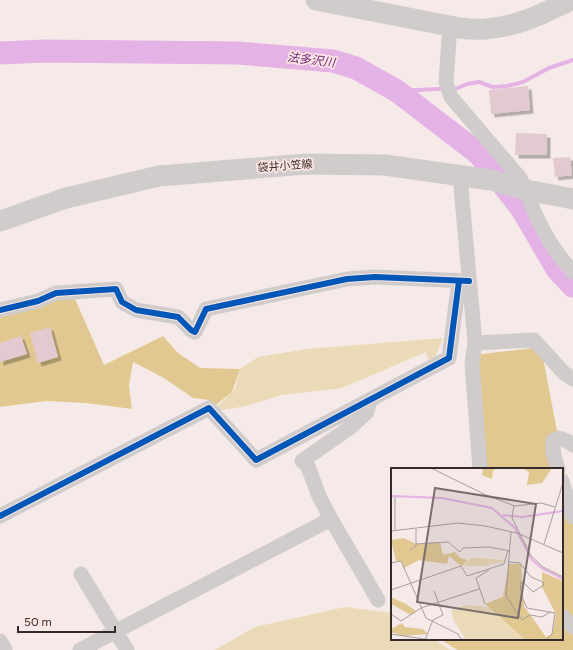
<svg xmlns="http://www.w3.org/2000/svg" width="573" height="650" font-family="Figtree,'Noto Sans JP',sans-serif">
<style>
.green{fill:#ebdab7}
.forest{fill:#e1c891}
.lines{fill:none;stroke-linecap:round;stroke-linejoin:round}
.stream{stroke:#e4b2e5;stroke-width:4}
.river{stroke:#e4b2e5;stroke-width:23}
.building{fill:#e2cad0;filter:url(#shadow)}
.street{stroke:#d0cccc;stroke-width:15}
.secondary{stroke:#d0cccc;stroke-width:21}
.cycleway-casing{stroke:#fce6e3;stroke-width:8}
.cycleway{stroke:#0057b8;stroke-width:6}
.labels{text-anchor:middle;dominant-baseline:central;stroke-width:3.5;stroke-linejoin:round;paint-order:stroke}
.street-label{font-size:11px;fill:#362b2a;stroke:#fce6e3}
.water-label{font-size:12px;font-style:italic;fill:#72247a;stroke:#fce6e3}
.inset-river{fill:none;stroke:#e4b2e5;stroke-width:2}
.inset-road{fill:none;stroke:#a99e9d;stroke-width:1}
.view{fill:#796e6d;fill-opacity:0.15;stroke:#796e6d;stroke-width:2}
.inset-edge{fill:none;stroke:#362b2a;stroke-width:2}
</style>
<defs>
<filter id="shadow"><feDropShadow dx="3.5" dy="3.5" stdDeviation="0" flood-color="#0004"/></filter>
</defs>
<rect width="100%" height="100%" fill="#f6eae9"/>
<!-- green -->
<path class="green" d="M 443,338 L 431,368 L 426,352 L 342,388 L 282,395 L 246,406 L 212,412 L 235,389 L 240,369 L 258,357 L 307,349 Z
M 345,607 L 392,613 L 392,639 L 433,639 L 451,650 L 215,650 L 255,627 Z"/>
<!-- forest -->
<path class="forest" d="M 72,292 L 104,365 L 163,336 L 178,353 L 200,368 L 240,369 L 232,392 L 211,409 L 209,400 L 193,398 L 164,378 L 133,362 L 129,386 L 132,409 L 86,403 L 46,401 L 0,407 L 0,310 Z
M 541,347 L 573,515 L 573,650 L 457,650 L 440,639 L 562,639 L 562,469 L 472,469 L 473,355 Z"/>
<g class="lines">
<!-- stream -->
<path class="stream" d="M 397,91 L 458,88 L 467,84 L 479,82 L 493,87 L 507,86 L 523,82 L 549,68 L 573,60"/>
<!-- river -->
<path class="river" d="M 0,53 L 44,51 L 238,53 L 333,61 L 356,68 L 397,91 L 479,154 L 522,209 L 557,269 L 573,286"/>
</g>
<!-- building -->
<path class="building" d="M 528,86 L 530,110 L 491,114 L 489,90 Z
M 516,133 L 547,134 L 547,155 L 515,155 Z
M 570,157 L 572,175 L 555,177 L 553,158 Z
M 50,327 L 58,357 L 38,363 L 30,333 Z
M 21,336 L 27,354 L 0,362 L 0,343 Z"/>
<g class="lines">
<!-- street -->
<path class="street" d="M 450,26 L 446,82 L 451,97 L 520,178 C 528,193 532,209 540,224 C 548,240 560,258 573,272
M 460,176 L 475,343 L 472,364 L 480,469
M 0,310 L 38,301 L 56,293 L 116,289 L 122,302 L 136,310 L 178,317 L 191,330 L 195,332 L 206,309 L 347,279 L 375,277 L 468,281
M 475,343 L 534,340 L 564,373 L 573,379
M 370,400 L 367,412 L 352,426 L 302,461 L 307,464 L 319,496 L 331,519 L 378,600
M 558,469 L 553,452 L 553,441 L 559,438 L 569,442 L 573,445
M 562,481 L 573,517
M 0,516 L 209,408 L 256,460 L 449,358 L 459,281
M 81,574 L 127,650
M 562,616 L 573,627
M 0,641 L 5,650
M 80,650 L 331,519"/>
<!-- secondary -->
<path class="secondary" d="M 316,0 L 460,28 C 468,29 477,30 485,29 C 517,27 542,14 571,0
M 0,221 L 66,198 L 159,176 L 307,164 L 385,165 L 491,180 L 527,190 L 573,199"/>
<!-- cycleway casing -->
<g class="cycleway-casing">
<path id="cycleway" d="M 0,310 L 38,301 L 56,293 L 116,289 L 122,302 L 136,310 L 178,317 L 191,330 L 195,332 L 206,309 L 347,279 L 375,277 L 469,281
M 0,516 L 209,408 L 256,460 L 449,358 L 459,281"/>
</g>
<!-- cycleway -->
<use href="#cycleway" class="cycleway"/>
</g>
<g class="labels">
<!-- street labels -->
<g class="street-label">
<text transform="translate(285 166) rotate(-4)">袋井小笠線</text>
</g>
<!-- water labels -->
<g class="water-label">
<text transform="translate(311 60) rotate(7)">法多沢川</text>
</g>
</g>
<!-- overview -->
<g transform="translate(391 468)">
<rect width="172" height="172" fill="#f6eae9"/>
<path d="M 80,90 L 89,90 L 113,92 L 110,97 L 109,94 L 94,98 L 70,98 ZM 75,137 L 96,139 L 134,172 L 75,172 L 63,153 L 60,142 Z" fill="#ebdab7"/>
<path d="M 92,0 L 106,0 L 102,3 L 101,11 L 91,7 ZM 131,0 L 161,0 L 151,15 L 136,17 L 138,4 ZM 13,70 L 25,76 L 49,74 L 52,87 L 64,84 L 69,90 L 76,92 L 70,98 L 58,88 L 56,96 L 28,92 L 13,100 L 10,93 L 5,93 L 0,72 ZM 118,96 L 130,96 L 133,138 L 155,169 L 161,166 L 165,146 L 151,119 L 151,104 L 172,113 L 172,172 L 134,172 L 94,136 L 112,129 ZM 0,129 L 15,136 L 25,143 L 20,147 L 0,136 ZM 11,155 L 14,159 L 32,161 L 37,166 L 13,168 L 0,164 L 0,161 Z" fill="#e1c891"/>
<path class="inset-river" d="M 0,28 L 51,30 L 101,40 L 124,60 L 141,92 L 152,101 L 172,111M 112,47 L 131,49 L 172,43"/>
<path class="inset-road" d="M 40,0 L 95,27 L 124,38 L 150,35 L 164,39M 4,29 L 4,63M 123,37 L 121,50 L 140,88 L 152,99 L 172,109M 0,63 L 67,55 L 94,58 L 126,65 L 172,85M 120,64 L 115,128 L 131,152 L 139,147 L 151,149 L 159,144M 25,76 L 57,74 L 69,84 L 72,80 L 98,79 L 119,83M 153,76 L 172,15M 19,82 L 25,78 L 25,61M 118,94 L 129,95 L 140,109 L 152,114 L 153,117 L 142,124 L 132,114 L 129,115 L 131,129 L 136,140 L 164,145 L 161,166 L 155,172M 0,95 L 10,93 L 35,150 L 67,166 L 71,172M 0,122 L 70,98 L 76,108 L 113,96 L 117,82M 94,136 L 85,110 L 98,102M 0,146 L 10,153 L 30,140 L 88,121M 0,166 L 40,172M 34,172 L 42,152 L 52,147 L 43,123"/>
<path class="view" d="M 44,20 L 145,36 L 127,150 L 26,134 Z"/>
<rect width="172" height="172" class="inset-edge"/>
</g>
<!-- scale -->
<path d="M18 626v6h97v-6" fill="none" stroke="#362b2a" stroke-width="2"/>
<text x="24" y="626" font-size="12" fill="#362b2a" stroke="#fce6e3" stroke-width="3" paint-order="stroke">50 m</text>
</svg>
